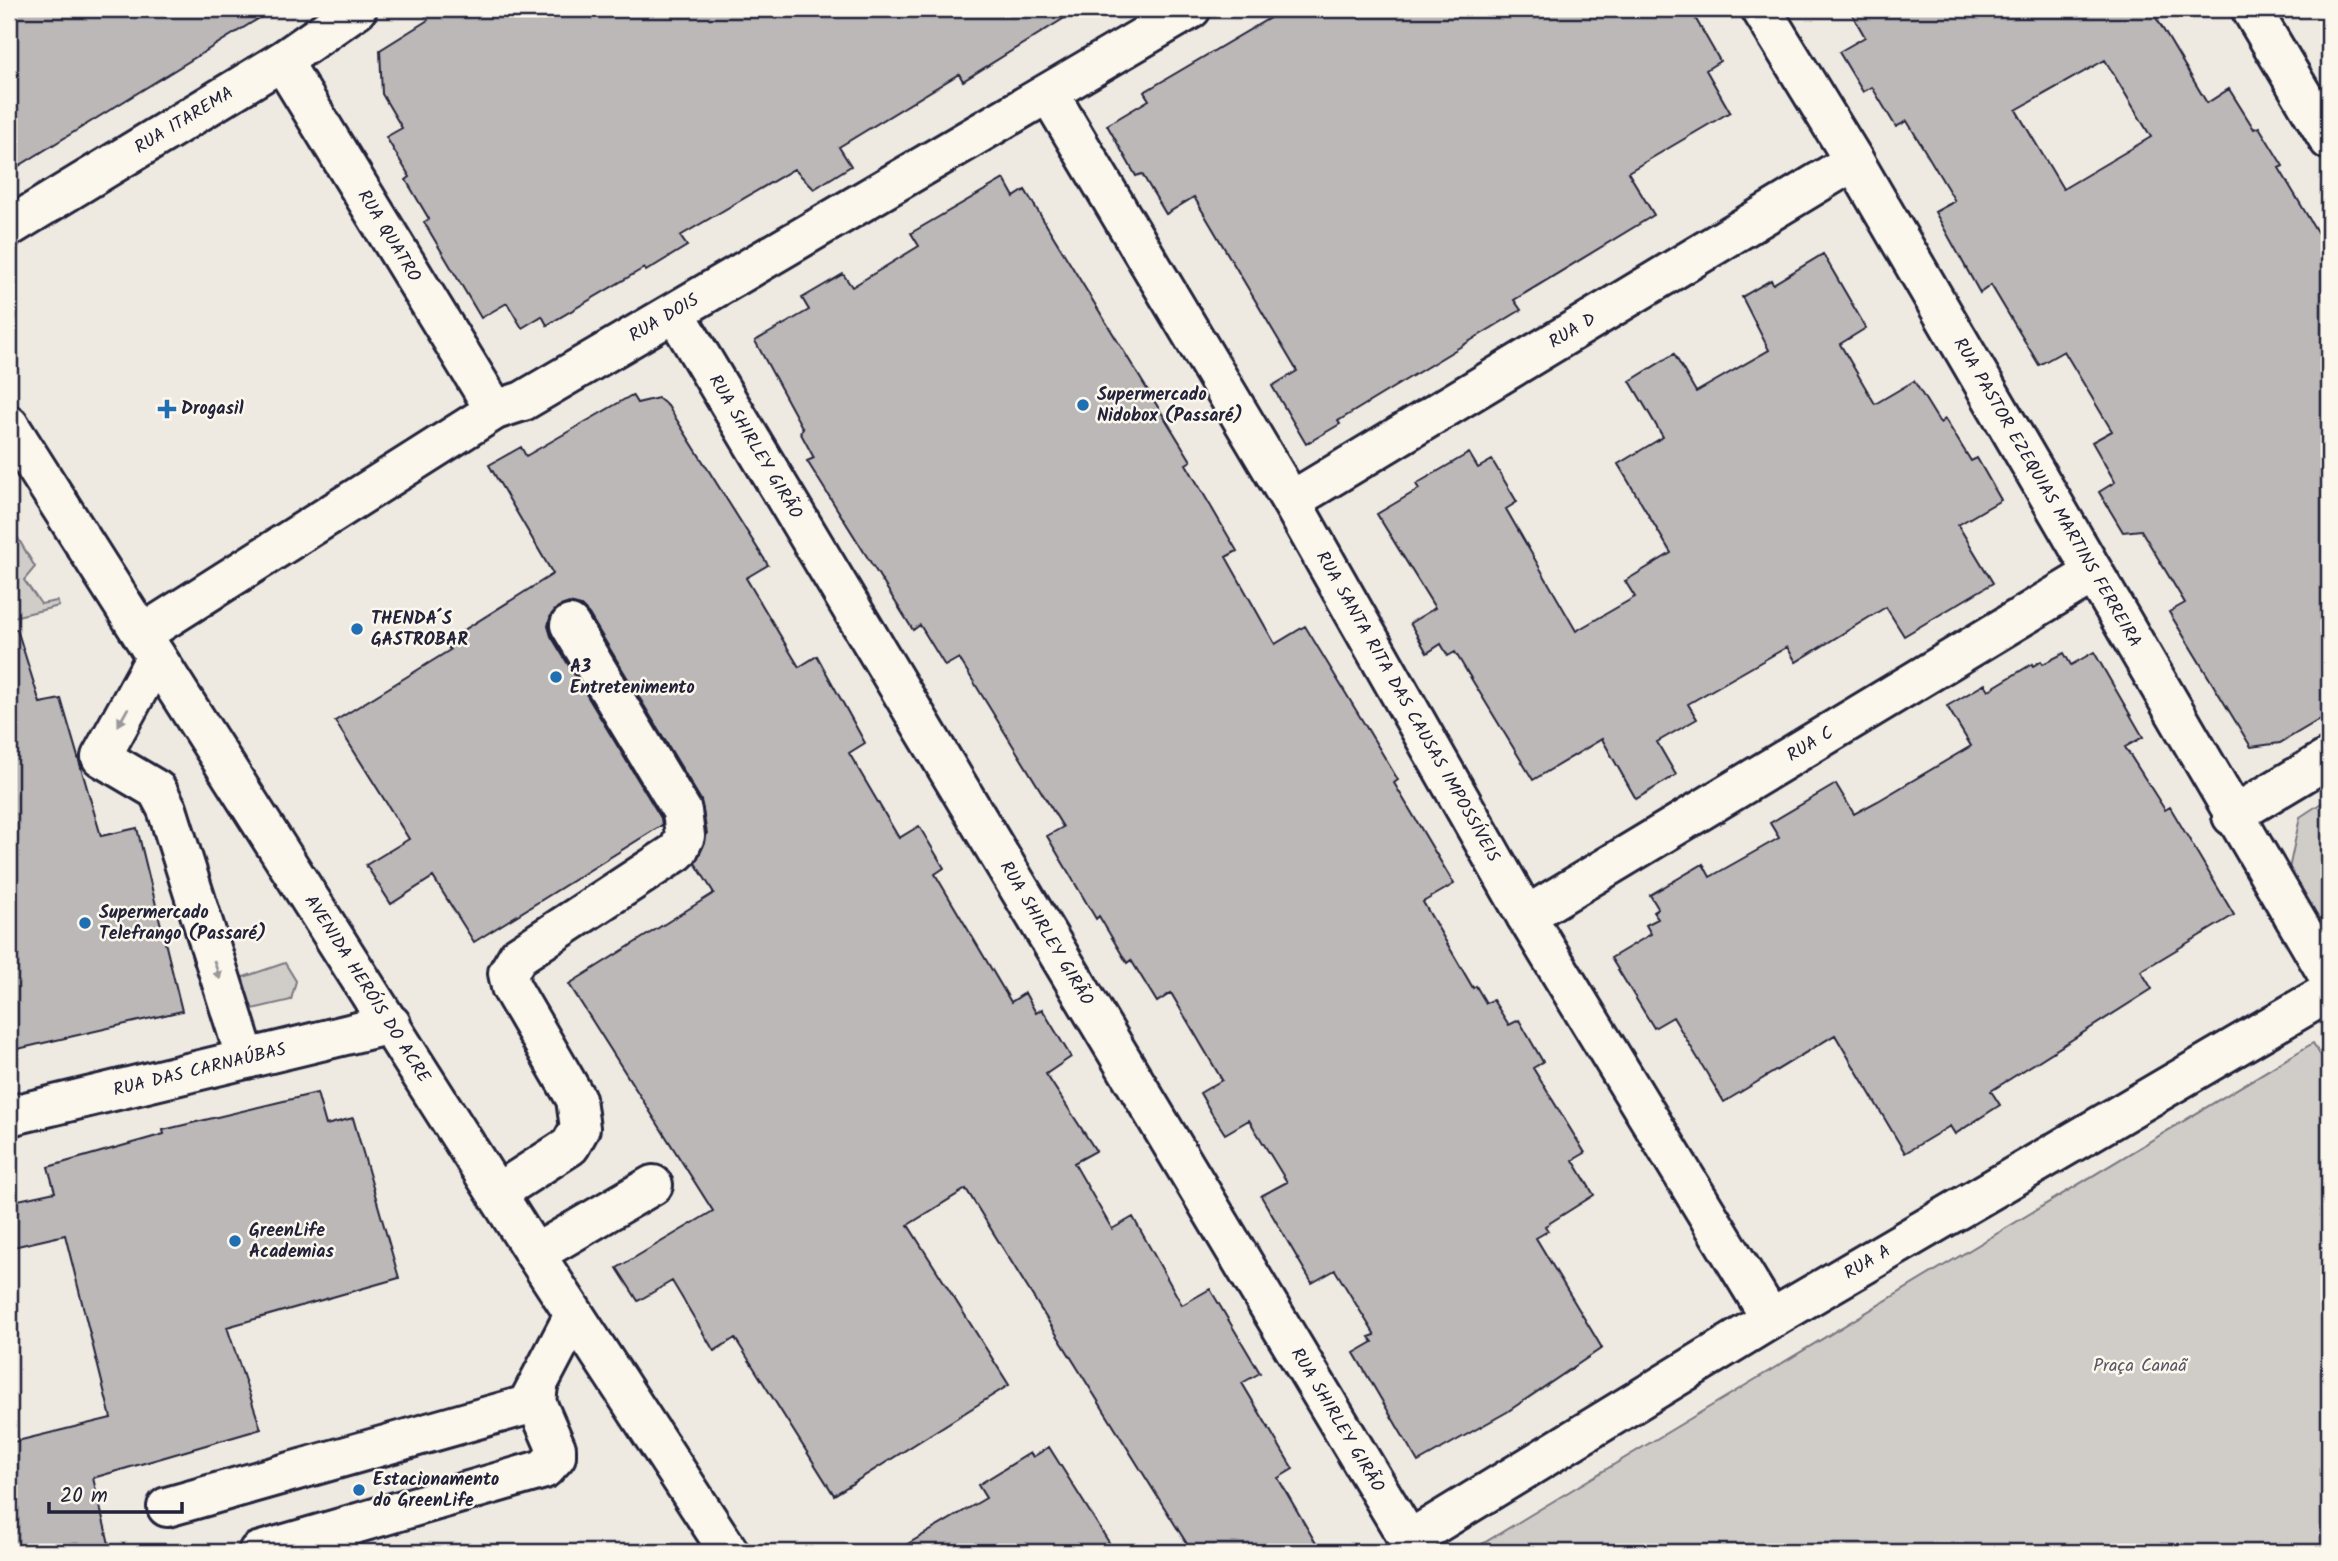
<svg xmlns="http://www.w3.org/2000/svg" width="2338" height="1561" font-family="Kalam,sans-serif">
<style>
.green{fill:#d0cdc9;stroke:#797882;stroke-width:2}
.building{fill:#bcb8b8;stroke:#22223b;stroke-width:2;fill-rule:evenodd}
.lines{fill:none;stroke-linecap:round;stroke-linejoin:round}
.minor-casing{stroke:#22223b;stroke-width:44}
.minor{stroke:#fbf7ec;stroke-width:38}
.oneway{fill:#99979c}
.poi-dot{fill:#1f6fb2;stroke:#fbf7ec;stroke-width:2.5}
.labels{text-anchor:middle;dominant-baseline:central;stroke-width:5;stroke-linejoin:round;paint-order:stroke}
.street-label{font-size:18px;fill:#22223b;stroke:#fbf7ec}
.poi-label{font-size:18px;font-weight:bold;fill:#22223b;stroke:#fbf7ec;text-anchor:start}
.park-label{font-size:18px;fill:#565566;stroke:#fbf7ec}
</style>
<rect width="100%" height="100%" fill="#eeeae2"/>
<filter id="ink" filterUnits="userSpaceOnUse"><feTurbulence type="fractalNoise" baseFrequency=".0143" numOctaves="2"/><feDisplacementMap in="SourceGraphic" scale="14" xChannelSelector="R" yChannelSelector="G"/><feConvolveMatrix kernelMatrix="1 2 1 2 8 2 1 2 1" color-interpolation-filters="sRGB"/></filter>
<g filter="url(#ink)">
<!-- green -->
<path class="green" d="M 9,523 L 35,567 L 24,580 L 41,604 L 57,601 L 59,606 L 9,618 Z
M 2329,798 L 2329,941 L 2288,874 L 2300,817 Z
M 285,963 L 296,981 L 291,1000 L 244,1011 L 235,980 Z
M 2313,1043 L 2329,1069 L 2329,1552 L 1469,1552 Z"/>
<!-- building -->
<path class="building" d="M 9,9 L 274,9 L 9,172 Z
M 421,9 L 1079,9 L 963,81 L 959,74 L 839,147 L 851,166 L 814,189 L 794,169 L 680,236 L 687,246 L 646,271 L 644,268 L 547,325 L 542,316 L 522,328 L 507,303 L 481,318 L 424,222 L 429,219 L 406,180 L 410,177 L 386,137 L 402,128 L 382,94 L 380,50 L 428,20 Z
M 1285,9 L 1690,9 L 1720,61 L 1706,70 L 1730,112 L 1628,172 L 1654,215 L 1514,300 L 1521,310 L 1338,421 L 1340,424 L 1306,444 L 1272,386 L 1297,371 L 1194,197 L 1166,214 L 1142,174 L 1136,176 L 1107,125 L 1149,100 L 1144,92 Z
M 1849,9 L 2151,9 L 2207,103 L 2229,89 L 2254,129 L 2259,127 L 2283,166 L 2279,168 L 2329,252 L 2329,714 L 2280,743 L 2251,747 L 2169,612 L 2185,603 L 2141,530 L 2123,532 L 2099,492 L 2115,482 L 2092,442 L 2112,431 L 2064,351 L 2039,365 L 1991,285 L 1980,293 L 1935,212 L 1955,201 L 1907,121 L 1896,127 L 1872,87 L 1863,92 L 1839,52 L 1865,37 ZM 2105,60 L 2151,137 L 2063,189 L 2016,110 Z
M 1004,179 L 1014,197 L 1025,190 L 1191,461 L 1186,464 L 1237,551 L 1226,557 L 1275,644 L 1305,626 L 1382,753 L 1398,780 L 1394,783 L 1454,884 L 1423,902 L 1473,988 L 1476,986 L 1486,1003 L 1493,1000 L 1509,1025 L 1519,1020 L 1543,1062 L 1533,1068 L 1585,1153 L 1573,1160 L 1594,1195 L 1545,1226 L 1548,1231 L 1536,1238 L 1602,1348 L 1507,1412 L 1418,1462 L 1354,1353 L 1373,1342 L 1369,1337 L 1375,1335 L 1335,1270 L 1312,1283 L 1261,1196 L 1287,1182 L 1249,1120 L 1225,1134 L 1212,1114 L 1200,1093 L 1222,1080 L 1171,993 L 1157,1002 L 1131,960 L 1127,963 L 1099,916 L 1096,919 L 1047,836 L 1063,827 L 959,658 L 945,666 L 920,625 L 913,630 L 807,461 L 814,458 L 800,432 L 803,429 L 755,341 L 809,310 L 802,298 L 843,274 L 852,287 L 919,246 L 911,233 Z
M 1823,254 L 1866,328 L 1840,344 L 1875,404 L 1914,381 L 1940,423 L 1945,419 L 1971,461 L 1977,458 L 2001,500 L 1958,525 L 1993,583 L 1904,636 L 1886,607 L 1796,662 L 1787,647 L 1688,704 L 1697,719 L 1657,742 L 1676,775 L 1636,799 L 1602,739 L 1533,780 L 1455,652 L 1448,656 L 1441,644 L 1427,653 L 1410,623 L 1435,608 L 1377,514 L 1419,489 L 1416,484 L 1469,453 L 1478,468 L 1492,460 L 1517,502 L 1506,509 L 1576,631 L 1635,597 L 1625,581 L 1671,553 L 1618,464 L 1663,437 L 1630,381 L 1674,354 L 1696,392 L 1769,350 L 1742,297 L 1771,280 L 1773,284 Z
M 632,395 L 637,403 L 658,398 L 668,406 L 768,565 L 746,578 L 799,667 L 817,656 L 865,743 L 849,753 L 899,838 L 919,826 L 944,868 L 935,874 L 1011,1002 L 1025,993 L 1036,1013 L 1042,1009 L 1071,1057 L 1046,1074 L 1096,1151 L 1074,1163 L 1112,1229 L 1133,1217 L 1182,1305 L 1210,1289 L 1260,1373 L 1242,1383 L 1293,1469 L 1278,1478 L 1321,1552 L 1192,1552 L 966,1189 L 908,1225 L 1009,1385 L 834,1495 L 735,1338 L 714,1351 L 672,1281 L 638,1301 L 617,1268 L 713,1211 L 569,984 L 714,893 L 695,863 L 707,834 L 701,800 L 589,614 L 581,606 L 569,603 L 558,607 L 551,615 L 548,626 L 551,636 L 661,818 L 662,825 L 474,942 L 433,877 L 391,904 L 366,865 L 409,839 L 335,721 L 450,650 L 445,642 L 553,574 L 489,465 L 521,447 L 526,456 Z
M 17,629 L 40,703 L 61,699 L 101,836 L 137,828 L 182,1011 L 9,1051 L 9,630 Z
M 2094,652 L 2143,737 L 2125,747 L 2165,810 L 2170,807 L 2234,915 L 2141,971 L 2152,989 L 1991,1091 L 2000,1105 L 1955,1134 L 1950,1126 L 1905,1153 L 1835,1035 L 1724,1102 L 1673,1017 L 1654,1028 L 1611,958 L 1651,934 L 1646,925 L 1658,919 L 1653,912 L 1658,908 L 1650,895 L 1703,864 L 1710,877 L 1779,838 L 1770,823 L 1836,784 L 1854,814 L 1878,801 L 1971,746 L 1947,706 L 1985,684 L 1989,690 L 2032,664 L 2033,666 L 2041,661 L 2043,664 L 2064,653 L 2071,665 Z
M 317,1093 L 326,1125 L 353,1118 L 399,1278 L 227,1327 L 261,1429 L 93,1478 L 111,1552 L 9,1552 L 9,1443 L 111,1418 L 65,1235 L 9,1248 L 9,1202 L 55,1192 L 48,1167 L 164,1134 L 163,1130 Z
M 1049,1447 L 1115,1552 L 894,1552 L 986,1498 L 978,1485 L 1030,1453 L 1033,1457 Z"/>
<g class="lines">
<!-- minor casing -->
<g class="minor-casing">
<g id="minor">
<path id="s1" d="M 1761,9 L 1854,161 L 2329,977"/>
<path d="M 2251,9 L 2329,140"/>
<path id="s2" d="M 282,61 L 495,410"/>
<path id="s3" d="M 1049,94 L 1291,501 L 1526,916 L 1771,1319"/>
<path id="s4" d="M 9,227 L 282,61 L 357,9"/>
<path id="s5" d="M 675,313 L 1416,1552"/>
<path id="s6" d="M 9,425 L 535,1254 L 729,1552"/>
<path id="s7" d="M 1291,501 L 1854,161"/>
<path id="s8" d="M 142,634 L 495,410 L 523,401 L 1191,9"/>
<path d="M 156,657 L 101,757 L 157,790 L 167,809 L 246,1059"/>
<path d="M 2232,816 L 2329,758"/>
<path id="s9" d="M 1526,916 L 2094,573"/>
<path id="s10" d="M 9,1116 L 391,1024"/>
<path d="M 497,1193 L 570,1146 L 580,1128 L 576,1099 L 511,987 L 508,973 L 518,956 L 678,851 L 685,836 L 682,811 L 570,625"/>
<path d="M 535,1254 L 653,1185"/>
<path d="M 167,1507 L 527,1405 L 574,1315"/>
<path id="s11" d="M 1409,1540 L 1771,1319 L 2329,992"/>
<path d="M 258,1552 L 544,1469 L 556,1456 L 556,1448 L 536,1402 L 538,1385"/>
</g>
</g>
<!-- minor -->
<use href="#minor" class="minor"/>
</g>
<!-- one-way arrows -->
<defs><path id="oneway-solid" d="M-6-.8H1V-3.2L6.5 0L1 3.2V.8H-6Z" transform="scale(1.75)"/></defs>
<g class="oneway">
<use href="#oneway-solid" transform="translate(123 717) rotate(119)"/>
<use href="#oneway-solid" transform="translate(217 970) rotate(72)"/>
</g>
</g>
<!-- markers -->
<g class="poi-dot">
<circle cx="1083" cy="405" r="7"/>
<path d="M163.5 398.5h7v7h7v7h-7v7h-7v-7h-7v-7h7z"/>
<circle cx="357" cy="629" r="7"/>
<circle cx="556" cy="677" r="7"/>
<circle cx="85" cy="923" r="7"/>
<circle cx="235" cy="1241" r="7"/>
<circle cx="359" cy="1490" r="7"/>
</g>
<g class="labels">
<!-- street labels -->
<g class="street-label">
<text stroke="none"><textPath href="#s4" startOffset="205">RUA ITAREMA</textPath></text>
<text stroke="none"><textPath href="#s2" startOffset="205">RUA QUATRO</textPath></text>
<text stroke="none"><textPath href="#s8" startOffset="611">RUA DOIS</textPath></text>
<text stroke="none"><textPath href="#s7" startOffset="329">RUA D</textPath></text>
<text stroke="none"><textPath href="#s5" startOffset="156">RUA SHIRLEY GIRÃO</textPath></text>
<text stroke="none"><textPath href="#s1" startOffset="562">RUA PASTOR EZEQUIAS MARTINS FERREIRA</textPath></text>
<text stroke="none"><textPath href="#s3" startOffset="710">RUA SANTA RITA DAS CAUSAS IMPOSSÍVEIS</textPath></text>
<text stroke="none"><textPath href="#s9" startOffset="332">RUA C</textPath></text>
<text stroke="none"><textPath href="#s5" startOffset="723">RUA SHIRLEY GIRÃO</textPath></text>
<text stroke="none"><textPath href="#s6" startOffset="668">AVENIDA HERÓIS DO ACRE</textPath></text>
<text stroke="none"><textPath href="#s10" startOffset="196">RUA DAS CARNAÚBAS</textPath></text>
<text stroke="none"><textPath href="#s11" startOffset="536">RUA A</textPath></text>
<text stroke="none"><textPath href="#s5" startOffset="1290">RUA SHIRLEY GIRÃO</textPath></text>
</g>
<!-- poi labels -->
<g class="poi-label">
<text x="1097" y="395">Supermercado<tspan x="1097" dy="21">Nidobox (Passaré)</tspan></text>
<text x="181" y="409">Drogasil</text>
<text x="371" y="619">THENDA´S<tspan x="371" dy="21">GASTROBAR</tspan></text>
<text x="570" y="667">A3<tspan x="570" dy="21">Entretenimento</tspan></text>
<text x="99" y="913">Supermercado<tspan x="99" dy="21">Telefrango (Passaré)</tspan></text>
<text x="249" y="1231">GreenLife<tspan x="249" dy="21">Academias</tspan></text>
<text x="373" y="1480">Estacionamento<tspan x="373" dy="21">do GreenLife</tspan></text>
</g>
<!-- park labels -->
<g class="park-label">
<text x="2140" y="1366">Praça Canaã</text>
</g>
</g>
<!-- margin -->
<rect width="2338" height="1561" fill="none" stroke="#fbf7ec" stroke-width="35"/>
<rect x="18" y="18" width="2303" height="1526" fill="none" stroke="#22223b" stroke-width="2.5" filter="url(#ink)"/>
<!-- scale -->
<path d="M49 1502v10h133v-10" fill="none" stroke="#22223b" stroke-width="3.5"/>
<text x="60" y="1502" font-size="21" fill="#22223b" stroke="#fbf7ec" stroke-width="5" paint-order="stroke">20 m</text>
</svg>
